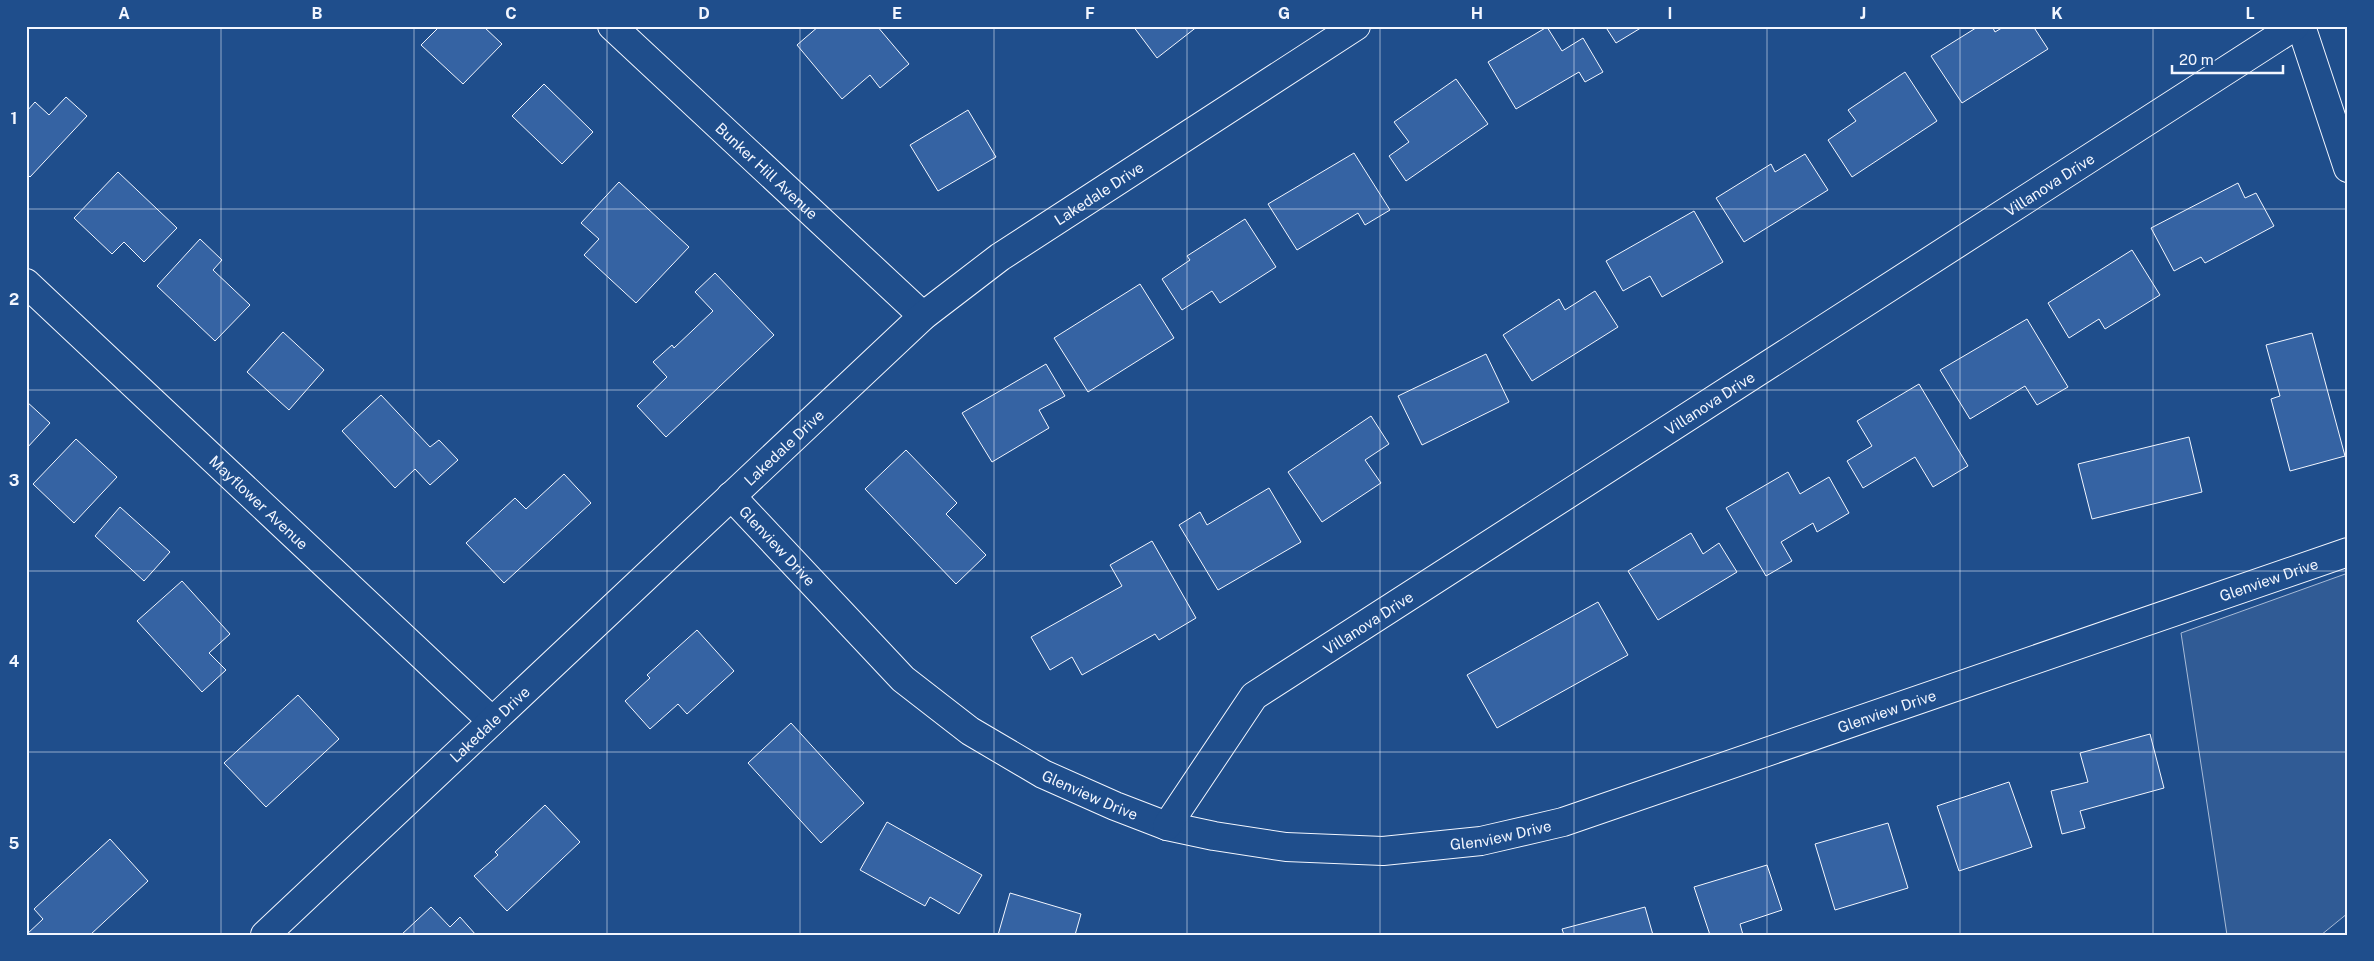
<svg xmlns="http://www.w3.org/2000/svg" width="2374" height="961" font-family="'Public Sans',sans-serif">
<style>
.built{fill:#305b95;stroke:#a8bbd7}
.building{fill:#3563a3;stroke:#f2f6ff}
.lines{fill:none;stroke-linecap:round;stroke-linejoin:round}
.minor-casing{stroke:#f2f6ff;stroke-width:30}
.minor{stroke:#1f4e8c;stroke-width:28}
.grid{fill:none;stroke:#f2f6ff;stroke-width:1;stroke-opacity:0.55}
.labels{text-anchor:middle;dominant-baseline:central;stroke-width:4;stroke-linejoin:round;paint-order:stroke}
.street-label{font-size:15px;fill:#f2f6ff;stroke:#1f4e8c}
.neatline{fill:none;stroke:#f2f6ff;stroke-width:2}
.grid-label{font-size:16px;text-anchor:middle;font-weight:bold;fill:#f2f6ff}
</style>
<rect width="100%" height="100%" fill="#1f4e8c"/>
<!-- built -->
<path class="built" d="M 2348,573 L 2348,913 L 2321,935 L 2227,935 L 2181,633 Z"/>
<!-- building -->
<path class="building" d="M 440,26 L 483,26 L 502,44 L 463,84 L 421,45 Z
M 819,26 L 877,26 L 909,64 L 880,88 L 870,75 L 842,99 L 797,45 Z
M 1133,26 L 1198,26 L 1157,58 Z
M 1605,26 L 1644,26 L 1616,43 Z
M 1979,26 L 1992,26 L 1995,32 L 2005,26 L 2033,26 L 2048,49 L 1962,103 L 1931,56 Z
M 1547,27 L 1562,51 L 1583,38 L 1603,72 L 1585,82 L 1579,72 L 1516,109 L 1488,62 Z
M 1905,72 L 1937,121 L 1852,177 L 1828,140 L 1856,121 L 1848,110 Z
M 1456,79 L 1488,124 L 1406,181 L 1389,156 L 1409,142 L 1394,122 Z
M 544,84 L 593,132 L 562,164 L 512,116 Z
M 66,97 L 87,116 L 30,177 L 26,173 L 26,112 L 35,102 L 49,115 Z
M 968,110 L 996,157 L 938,191 L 910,145 Z
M 1354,153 L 1390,210 L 1365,225 L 1358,213 L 1297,250 L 1268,204 Z
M 1805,154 L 1828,190 L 1744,242 L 1716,198 L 1771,164 L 1775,172 Z
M 118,172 L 177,228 L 144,262 L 124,242 L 112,254 L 74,218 Z
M 619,182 L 689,247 L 636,303 L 584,255 L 599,239 L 581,223 Z
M 2238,183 L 2245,198 L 2256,193 L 2274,226 L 2205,263 L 2201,257 L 2174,271 L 2151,228 Z
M 1694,211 L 1723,262 L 1662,297 L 1650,276 L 1623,291 L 1606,261 Z
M 1245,219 L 1276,267 L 1220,303 L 1212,291 L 1182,310 L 1162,279 L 1190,260 L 1187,256 Z
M 200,239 L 222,260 L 213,270 L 250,305 L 215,341 L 157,286 Z
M 2132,250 L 2160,295 L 2105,329 L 2099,319 L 2069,338 L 2048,303 Z
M 715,273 L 774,335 L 666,437 L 637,406 L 667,377 L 653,362 L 672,345 L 674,348 L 713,311 L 695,292 Z
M 1140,284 L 1174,338 L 1088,392 L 1054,338 Z
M 1595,291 L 1618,327 L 1532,381 L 1503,335 L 1559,299 L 1565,310 Z
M 2027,319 L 2068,387 L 2037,405 L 2025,386 L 1970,419 L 1940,370 Z
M 283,332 L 324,370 L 289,410 L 247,372 Z
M 2312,333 L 2345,456 L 2290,471 L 2271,399 L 2280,396 L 2266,345 Z
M 1486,354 L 1509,402 L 1422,445 L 1398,396 Z
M 1046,364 L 1065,396 L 1039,410 L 1049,428 L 992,462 L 962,413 Z
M 1919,384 L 1968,466 L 1933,487 L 1915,457 L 1863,488 L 1847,461 L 1872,446 L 1857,421 Z
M 381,395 L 430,447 L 439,440 L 458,460 L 430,485 L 415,469 L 395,488 L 342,431 Z
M 26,401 L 50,423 L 26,449 Z
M 1371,416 L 1389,444 L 1365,460 L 1381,483 L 1322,522 L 1288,472 Z
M 2189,437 L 2202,492 L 2092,519 L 2078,464 Z
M 76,439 L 117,477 L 74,523 L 33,484 Z
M 906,450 L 957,503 L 946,514 L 986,555 L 956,584 L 865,489 Z
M 1788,472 L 1800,494 L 1829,477 L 1849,513 L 1817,532 L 1813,523 L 1781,542 L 1792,561 L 1766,576 L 1726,508 Z
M 564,474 L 591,503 L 504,583 L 466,543 L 515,498 L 526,509 Z
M 1269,488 L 1301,542 L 1218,590 L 1179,525 L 1200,512 L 1207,525 Z
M 120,507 L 170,552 L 144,581 L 95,536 Z
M 1691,533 L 1703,554 L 1719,543 L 1737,572 L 1658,620 L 1628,571 Z
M 1152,541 L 1196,618 L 1159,640 L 1155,634 L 1082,675 L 1072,657 L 1050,670 L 1031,637 L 1122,586 L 1110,565 Z
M 182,581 L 230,634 L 209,653 L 226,670 L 202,692 L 137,621 Z
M 1598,602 L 1628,655 L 1497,728 L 1467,675 Z
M 697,630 L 734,671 L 687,714 L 678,704 L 650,729 L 625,701 L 650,678 L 647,675 Z
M 298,695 L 339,739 L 266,807 L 224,763 Z
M 791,723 L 864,803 L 821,843 L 748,763 Z
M 2150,734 L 2164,788 L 2080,811 L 2085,828 L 2062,834 L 2051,791 L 2088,782 L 2080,753 Z
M 2009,782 L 2032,847 L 1959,871 L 1937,806 Z
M 545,805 L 580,842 L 507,911 L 474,876 L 498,855 L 495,852 Z
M 887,822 L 982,875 L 959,914 L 930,897 L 925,906 L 860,870 Z
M 1888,823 L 1908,888 L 1835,910 L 1815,844 Z
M 110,839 L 148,881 L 90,935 L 26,935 L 43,919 L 34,909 Z
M 1767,865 L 1782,910 L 1740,924 L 1743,935 L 1710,935 L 1694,887 Z
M 1010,893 L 1081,914 L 1075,935 L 998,935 Z
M 431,907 L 450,927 L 460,917 L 476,935 L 401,935 Z
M 1645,907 L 1653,935 L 1564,935 L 1562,929 Z"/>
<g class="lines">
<!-- minor casing -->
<g class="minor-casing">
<g id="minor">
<path id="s1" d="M 612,26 L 923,316"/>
<path d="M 2301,26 L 2348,168"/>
<path id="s2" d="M 26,283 L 492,721"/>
<path id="s3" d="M 731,496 L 903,679 L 970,731 L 1043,774 L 1115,806 L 1167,826 L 1214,836 L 1286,847 L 1383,851 L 1481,841 L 1563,822 L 2348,552"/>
<path id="s4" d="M 1167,826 L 1254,696 L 2295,26"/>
<path id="s5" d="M 265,935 L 923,316 L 1000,257 L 1356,26"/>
</g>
</g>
<!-- minor -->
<use href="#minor" class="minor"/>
</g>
<!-- grid -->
<path class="grid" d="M 221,26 L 221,935M 414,26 L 414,935M 607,26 L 607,935M 800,26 L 800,935M 994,26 L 994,935M 1187,26 L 1187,935M 1380,26 L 1380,935M 1574,26 L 1574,935M 1767,26 L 1767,935M 1960,26 L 1960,935M 2153,26 L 2153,935M 26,209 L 2348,209M 26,390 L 2348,390M 26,571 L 2348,571M 26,752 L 2348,752"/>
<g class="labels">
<!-- street labels -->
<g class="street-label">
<text stroke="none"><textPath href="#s1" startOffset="212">Bunker Hill Avenue</textPath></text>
<text stroke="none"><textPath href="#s4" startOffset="1102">Villanova Drive</textPath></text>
<text stroke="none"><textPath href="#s5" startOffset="1118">Lakedale Drive</textPath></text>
<text stroke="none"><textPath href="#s4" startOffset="698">Villanova Drive</textPath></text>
<text stroke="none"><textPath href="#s5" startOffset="712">Lakedale Drive</textPath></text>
<text stroke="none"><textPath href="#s2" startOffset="320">Mayflower Avenue</textPath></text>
<text stroke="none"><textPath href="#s3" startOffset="68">Glenview Drive</textPath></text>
<text stroke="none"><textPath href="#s3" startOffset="1702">Glenview Drive</textPath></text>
<text stroke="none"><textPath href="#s4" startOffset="292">Villanova Drive</textPath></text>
<text stroke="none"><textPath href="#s3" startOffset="1298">Glenview Drive</textPath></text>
<text stroke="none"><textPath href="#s5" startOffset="308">Lakedale Drive</textPath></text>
<text stroke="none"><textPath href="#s3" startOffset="472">Glenview Drive</textPath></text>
<text stroke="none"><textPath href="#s3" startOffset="892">Glenview Drive</textPath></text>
</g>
</g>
<!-- border -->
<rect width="2374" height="961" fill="none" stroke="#1f4e8c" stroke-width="55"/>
<!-- scale -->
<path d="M2172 65v8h111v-8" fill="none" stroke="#f2f6ff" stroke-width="2.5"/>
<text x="2179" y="65" font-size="15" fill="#f2f6ff" stroke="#1f4e8c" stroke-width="4" paint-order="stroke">20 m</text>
<rect x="28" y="28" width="2318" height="906" class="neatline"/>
<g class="grid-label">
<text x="124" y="19">A</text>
<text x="317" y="19">B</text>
<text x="511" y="19">C</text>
<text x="704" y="19">D</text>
<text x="897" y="19">E</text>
<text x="1090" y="19">F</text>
<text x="1284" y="19">G</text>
<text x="1477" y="19">H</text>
<text x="1670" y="19">I</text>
<text x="1863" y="19">J</text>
<text x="2057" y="19">K</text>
<text x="2250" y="19">L</text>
<text x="14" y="124">1</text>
<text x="14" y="305">2</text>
<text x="14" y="486">3</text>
<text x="14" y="667">4</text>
<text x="14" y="849">5</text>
</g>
</svg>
